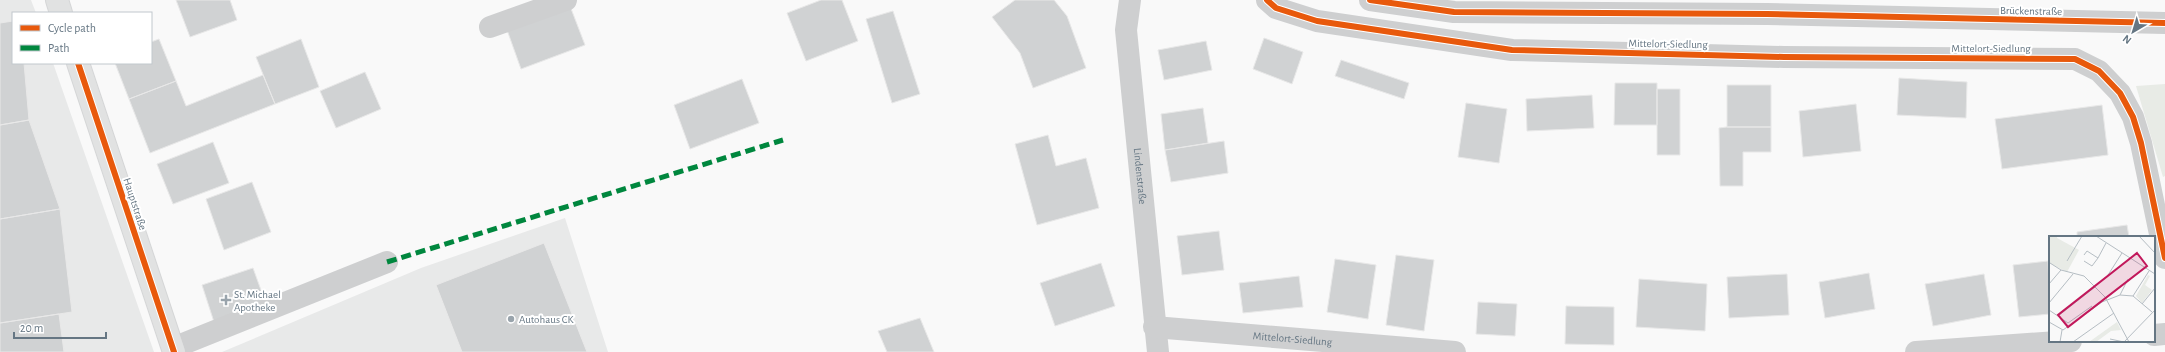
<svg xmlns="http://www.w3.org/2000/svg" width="2165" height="352" font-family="'Alegreya Sans',sans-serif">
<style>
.built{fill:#e8e9e9}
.green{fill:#e8ebe6}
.building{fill:#d0d2d3;stroke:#e8e8e8}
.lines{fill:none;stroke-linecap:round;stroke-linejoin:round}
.major-casing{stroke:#d5d6d7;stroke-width:24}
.minor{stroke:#cecfd0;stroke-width:22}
.major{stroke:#e1e2e2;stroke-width:22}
.quiet{stroke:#00873e;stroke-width:5;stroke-dasharray:10 5;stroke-linecap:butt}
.cycleway-casing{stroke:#fff;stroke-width:8}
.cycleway{stroke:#e8590c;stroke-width:6}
.poi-dot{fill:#99a4ac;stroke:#fff;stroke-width:1.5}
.labels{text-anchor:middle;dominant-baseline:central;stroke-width:4;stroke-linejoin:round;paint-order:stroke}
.street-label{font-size:11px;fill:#657683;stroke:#fff}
.poi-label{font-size:11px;fill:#657683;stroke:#fff;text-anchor:start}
.inset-road{fill:none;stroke:#b5bdc3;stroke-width:1}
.view{fill:#c2185b;fill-opacity:0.15;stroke:#c2185b;stroke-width:2}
.inset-edge{fill:none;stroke:#657683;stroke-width:2}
</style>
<rect width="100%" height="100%" fill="#f9f9f9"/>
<!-- built -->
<path class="built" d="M 0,0 L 31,0 L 36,13 L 13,13 L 13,63 L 53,63 L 154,352 L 0,352 Z
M 565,218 L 608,352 L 222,352 L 421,268 Z"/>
<!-- green -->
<path class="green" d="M 2165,84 L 2165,176 L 2163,177 L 2136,86 Z"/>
<!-- building -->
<path class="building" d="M 176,0 L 230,0 L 237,20 L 190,37 Z
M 821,0 L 842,0 L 858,41 L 806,61 L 787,13 Z
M 1015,0 L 1054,0 L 1067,16 L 1086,68 L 1033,88 L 1020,53 L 992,17 Z
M 570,6 L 585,45 L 521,69 L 507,30 Z
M 893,11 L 920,94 L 892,103 L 866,19 Z
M 13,21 L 13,63 L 24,63 L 29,120 L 0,125 L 0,23 Z
M 1264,38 L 1303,52 L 1292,84 L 1253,69 Z
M 159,39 L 176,81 L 129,99 L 115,63 L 151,63 L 151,42 Z
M 301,39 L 319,87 L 275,104 L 256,57 Z
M 1206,41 L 1212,70 L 1164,80 L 1158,50 Z
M 1341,60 L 1409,83 L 1404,99 L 1335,76 Z
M 365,72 L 381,109 L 336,128 L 320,91 Z
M 263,75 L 275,104 L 150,153 L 129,99 L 176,81 L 186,106 Z
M 1899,78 L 1967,82 L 1966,118 L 1897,115 Z
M 742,79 L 759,123 L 690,149 L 674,105 Z
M 1615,83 L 1657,83 L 1657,125 L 1614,125 Z
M 1727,85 L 1771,85 L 1771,127 L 1727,127 Z
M 1657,89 L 1680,89 L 1680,155 L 1657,155 Z
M 1592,95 L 1594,128 L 1527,131 L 1526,99 Z
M 1466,103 L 1507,109 L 1499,163 L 1458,157 Z
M 1856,104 L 1861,151 L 1803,157 L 1799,111 Z
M 2102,105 L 2108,155 L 2002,169 L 1995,119 Z
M 1203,108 L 1208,143 L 1165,150 L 1161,114 Z
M 29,120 L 60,209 L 0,219 L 0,125 Z
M 1727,127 L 1771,127 L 1771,152 L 1743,152 L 1743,186 L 1720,186 L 1719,128 Z
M 1048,135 L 1056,166 L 1086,158 L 1099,208 L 1037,225 L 1015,144 Z
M 1224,141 L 1228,173 L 1171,182 L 1165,150 Z
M 213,142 L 229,183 L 173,204 L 157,164 Z
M 252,182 L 271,232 L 224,250 L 206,199 Z
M 60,209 L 72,312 L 0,323 L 0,219 Z
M 2127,225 L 2129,237 L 2077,237 L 2077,232 Z
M 1219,231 L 1224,270 L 1182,275 L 1177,236 Z
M 544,243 L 587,352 L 462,352 L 436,285 Z
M 1396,255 L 1434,260 L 1424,331 L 1386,325 Z
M 1335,259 L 1376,265 L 1368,319 L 1327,312 Z
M 2048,261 L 2050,314 L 2019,317 L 2013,265 Z
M 1101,263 L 1115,306 L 1055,326 L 1040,283 Z
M 253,268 L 266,304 L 214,322 L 202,285 Z
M 1869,273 L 1875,309 L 1825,318 L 1819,282 Z
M 1787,274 L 1789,315 L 1729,318 L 1727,277 Z
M 1984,274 L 1991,315 L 1933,326 L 1925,284 Z
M 1299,276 L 1303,307 L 1243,313 L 1239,283 Z
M 1639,279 L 1707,284 L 1705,331 L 1636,327 Z
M 1478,302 L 1517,304 L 1515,336 L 1476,334 Z
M 1566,306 L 1614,307 L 1614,345 L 1565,344 Z
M 59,314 L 64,352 L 0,352 L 0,323 Z
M 920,318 L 934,352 L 887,352 L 878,331 Z"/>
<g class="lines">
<!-- major casing -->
<g class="major-casing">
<path id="major" d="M 57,0 L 61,13
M 78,63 L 174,352"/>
</g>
<!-- minor -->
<g class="minor">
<path id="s1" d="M 1130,0 L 1126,30 L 1158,352"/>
<path d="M 1267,0 L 1276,8 L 1317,21 L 1512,50 L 1784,57 L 2075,59 L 2099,71 L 2120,93 L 2133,117 L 2141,143 L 2165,258"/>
<path d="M 1370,0 L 1454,12 L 1767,14 L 2165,23"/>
<path d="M 490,27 L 566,0"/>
<path id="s2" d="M 1154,327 L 1455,352"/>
<path d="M 2154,335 L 2165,334"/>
<path d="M 173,348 L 387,262"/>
<path d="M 1916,352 L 2071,341"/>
</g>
<!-- major -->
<use href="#major" class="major"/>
<!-- quiet -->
<path class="quiet" d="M 387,262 L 783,140"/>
<!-- cycleway casing -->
<g class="cycleway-casing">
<path id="cycleway" d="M 1267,0 L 1276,8 L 1317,21 L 1512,50 L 1784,57 L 2075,59 L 2099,71 L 2120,93 L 2133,117 L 2141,143 L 2165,258
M 1370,0 L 1454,12 L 1767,14 L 2165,23
M 78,63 L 174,352"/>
</g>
<!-- cycleway -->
<use href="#cycleway" class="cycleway"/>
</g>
<!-- markers -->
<g class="poi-dot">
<path d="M224 294h4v4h4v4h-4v4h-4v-4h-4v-4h4z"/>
<circle cx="511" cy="319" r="4"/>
</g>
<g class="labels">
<!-- street labels -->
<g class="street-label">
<text transform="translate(2031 11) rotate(1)">Brückenstraße</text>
<text transform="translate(1668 44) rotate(1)">Mittelort-Siedlung</text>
<text x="1991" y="48">Mittelort-Siedlung</text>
<text stroke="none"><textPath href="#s1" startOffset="177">Lindenstraße</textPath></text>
<text transform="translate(135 204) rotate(72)">Hauptstraße</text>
<text stroke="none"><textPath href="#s2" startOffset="139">Mittelort-Siedlung</textPath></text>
</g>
<!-- poi labels -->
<g class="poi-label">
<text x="234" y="294">St. Michael<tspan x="234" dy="13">Apotheke</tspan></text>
<text x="519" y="319">Autohaus CK</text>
</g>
</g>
<!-- overview -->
<g transform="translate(2049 236)">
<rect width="106" height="106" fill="#f9f9f9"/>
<path d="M 0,0 L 8,0 L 8,2 L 30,14 L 18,36 L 0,27 ZM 99,39 L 101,40 L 96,49 L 103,54 L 93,67 L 87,60 ZM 68,86 L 72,94 L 62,95 L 47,106 L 40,106 Z" fill="#e8ebe6"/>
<path class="inset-road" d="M 47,0 L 106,38M 90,0 L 106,17M 35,19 L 38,15 L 49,22 L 57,7M 18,25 L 33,0M 35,25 L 43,30 L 49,22M 0,29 L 1,27 L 12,34M 59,39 L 73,17M 0,48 L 12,34 L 35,40 L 56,61 L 80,106M 71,59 L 79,43M 84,60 L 100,35M 84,60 L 103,76M 0,67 L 24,38M 93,68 L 106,52M 0,74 L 19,87 L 43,70M 9,80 L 46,51M 0,86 L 14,94 L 53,66 L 71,59 L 84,60M 61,103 L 75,106M 11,106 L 13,94M 24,106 L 65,77M 75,106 L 106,74"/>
<path class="view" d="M 88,17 L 98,30 L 19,91 L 9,79 Z"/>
<rect width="106" height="106" class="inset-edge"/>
</g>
<!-- legend -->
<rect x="12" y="12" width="140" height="52" fill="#ffffff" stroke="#c1c8cd"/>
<rect x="20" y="25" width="20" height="6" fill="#e8590c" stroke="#c1c8cd"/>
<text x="48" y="32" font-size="12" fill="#657683">Cycle path</text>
<rect x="20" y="45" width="20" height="6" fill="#00873e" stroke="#c1c8cd"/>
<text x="48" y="52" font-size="12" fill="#657683">Path</text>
<!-- north arrow -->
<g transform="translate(2133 32) rotate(218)" stroke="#ffffff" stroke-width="3" paint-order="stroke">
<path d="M0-3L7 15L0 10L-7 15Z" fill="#657683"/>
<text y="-6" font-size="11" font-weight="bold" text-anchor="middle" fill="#657683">N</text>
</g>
<!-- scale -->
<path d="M14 332v6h92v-6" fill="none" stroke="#657683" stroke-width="2"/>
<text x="20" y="332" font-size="12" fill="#657683" stroke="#ffffff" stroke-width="3" paint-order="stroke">20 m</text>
</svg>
